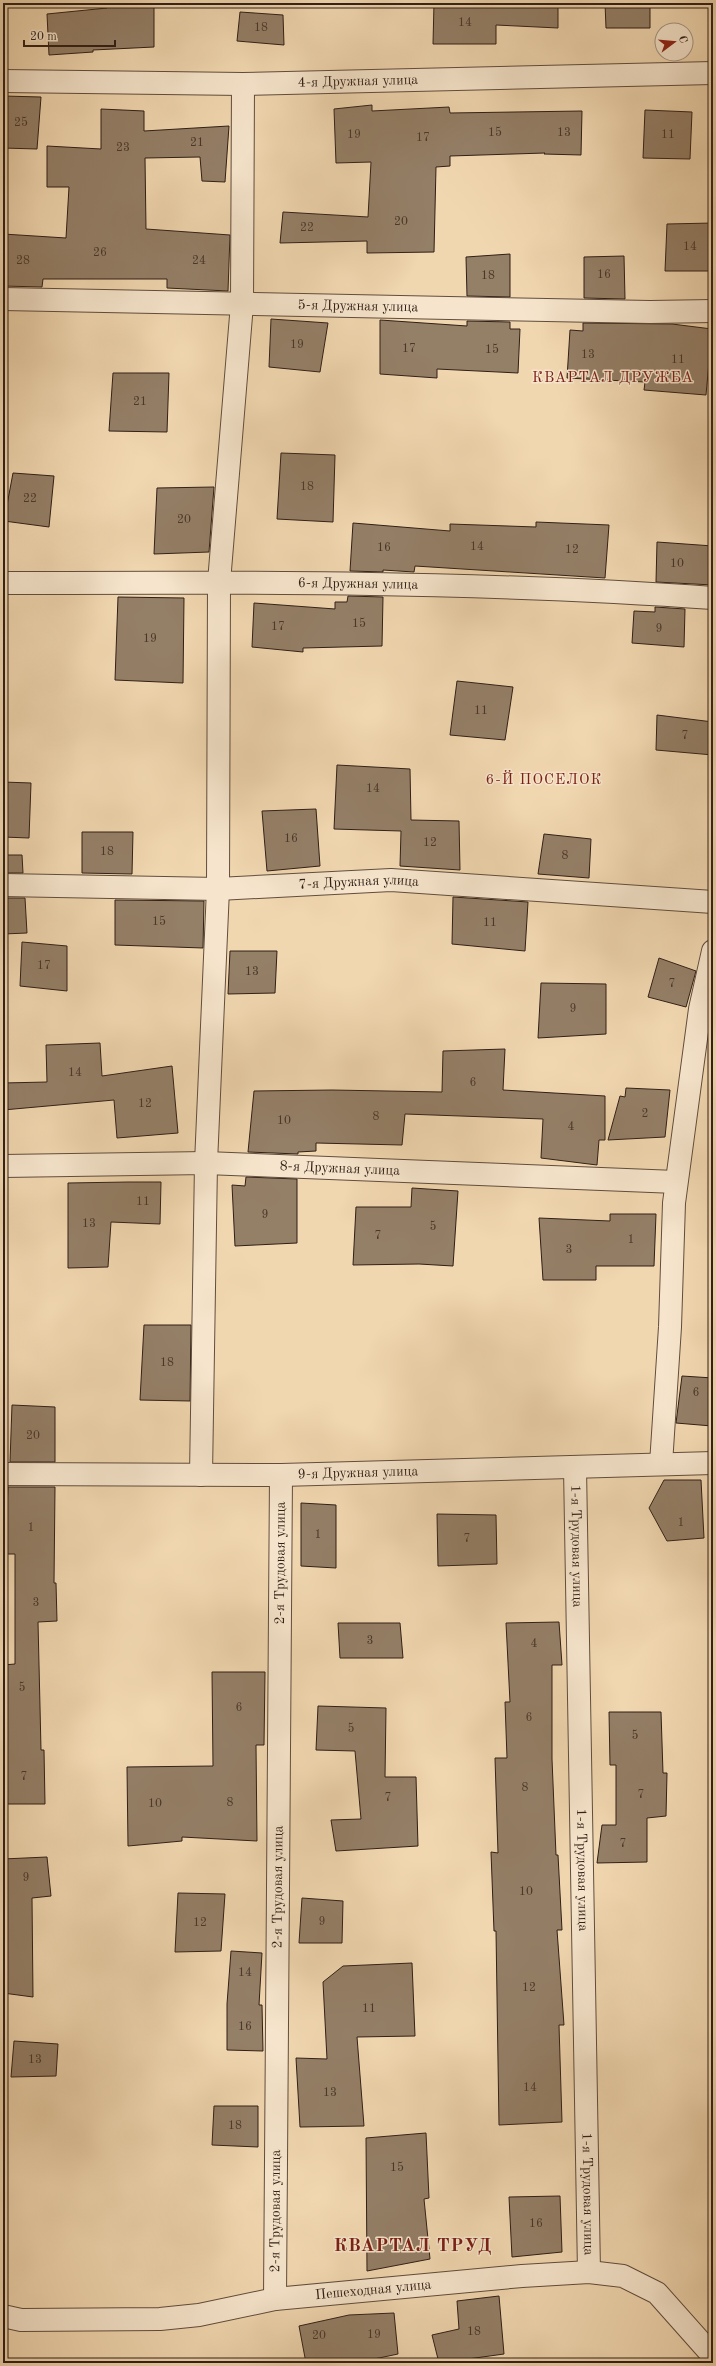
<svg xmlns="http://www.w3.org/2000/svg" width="716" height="2366" font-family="'Old Standard TT',serif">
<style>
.building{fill:#947f67;stroke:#301f17}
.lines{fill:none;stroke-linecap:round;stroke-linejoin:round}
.street-casing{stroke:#604d3d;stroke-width:24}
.street{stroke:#f6e5cc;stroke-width:22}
.labels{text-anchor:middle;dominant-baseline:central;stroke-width:3;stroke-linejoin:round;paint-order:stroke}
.number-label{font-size:12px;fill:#49372b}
.street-label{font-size:14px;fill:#301f17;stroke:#f6e5cc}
.neighbourhood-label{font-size:15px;letter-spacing:1px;fill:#7a1f14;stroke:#f6e5cc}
.district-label{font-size:18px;font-weight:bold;letter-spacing:1px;fill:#7a1f14;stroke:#f6e5cc}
</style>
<rect width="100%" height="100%" fill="#f1d7b0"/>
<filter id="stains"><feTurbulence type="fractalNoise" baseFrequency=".005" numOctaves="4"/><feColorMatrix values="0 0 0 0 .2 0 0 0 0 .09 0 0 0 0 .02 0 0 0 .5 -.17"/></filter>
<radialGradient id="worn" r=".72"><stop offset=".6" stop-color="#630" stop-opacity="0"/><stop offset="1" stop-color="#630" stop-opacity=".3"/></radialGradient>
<!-- building -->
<path class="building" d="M 107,3 L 154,3 L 154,47 L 93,50 L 93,52 L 49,55 L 47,14 L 107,8 Z
M 434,3 L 558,3 L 558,28 L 496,25 L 496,44 L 433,44 Z
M 605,3 L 650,3 L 650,28 L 606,28 Z
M 240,12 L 283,15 L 284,45 L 237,41 Z
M 3,96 L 41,97 L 37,149 L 3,148 Z
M 372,105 L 372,111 L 449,107 L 450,113 L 582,111 L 581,155 L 544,154 L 545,153 L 450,156 L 450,166 L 436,167 L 434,252 L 367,253 L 367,241 L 280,243 L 283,212 L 368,217 L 371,162 L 336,163 L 334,109 Z
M 101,109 L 144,111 L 144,131 L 229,126 L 225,182 L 202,181 L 200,157 L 145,158 L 146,229 L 230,235 L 228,291 L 167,288 L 167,279 L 43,279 L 42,287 L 3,286 L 3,234 L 66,238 L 69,187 L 47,187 L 47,146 L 101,149 Z
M 645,110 L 692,112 L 690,159 L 643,158 Z
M 713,223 L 713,271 L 665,271 L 667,224 Z
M 510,254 L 510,297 L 467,296 L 466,257 Z
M 624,256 L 625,299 L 584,298 L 584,257 Z
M 271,319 L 328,323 L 320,372 L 269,367 Z
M 380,320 L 467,326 L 467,321 L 510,322 L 510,329 L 520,329 L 518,373 L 437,369 L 437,378 L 380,374 Z
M 583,323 L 672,324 L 712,329 L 706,395 L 644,390 L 645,382 L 567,378 L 570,330 L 583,331 Z
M 113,373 L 169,373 L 167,432 L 109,431 Z
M 281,453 L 335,455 L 333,522 L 277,519 Z
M 13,473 L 54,476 L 49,527 L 4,521 Z
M 214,487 L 209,552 L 154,554 L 157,488 Z
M 536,522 L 609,525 L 605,578 L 415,566 L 414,572 L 383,570 L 383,572 L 350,571 L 353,523 L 450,531 L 450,524 L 536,527 Z
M 657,542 L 713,546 L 713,585 L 656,582 Z
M 348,596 L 383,597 L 382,646 L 303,648 L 303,652 L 252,647 L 254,603 L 335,609 L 335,602 L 347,602 Z
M 118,597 L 184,598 L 183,683 L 115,680 Z
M 655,607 L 685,609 L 684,647 L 632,643 L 634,611 L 655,612 Z
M 457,681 L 513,687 L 505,740 L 450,735 Z
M 657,715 L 713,722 L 713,755 L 656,750 Z
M 337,765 L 410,769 L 411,820 L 459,821 L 460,870 L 400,866 L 401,831 L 334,829 Z
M 3,782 L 31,783 L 29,838 L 3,837 Z
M 316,809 L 320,866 L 267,871 L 262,811 Z
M 82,832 L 133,832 L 132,874 L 82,873 Z
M 544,834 L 591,839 L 589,878 L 538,874 Z
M 3,855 L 22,855 L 23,873 L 3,873 Z
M 453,897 L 528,902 L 525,951 L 452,944 Z
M 3,898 L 25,898 L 27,933 L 3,934 Z
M 115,900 L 204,901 L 203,948 L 115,945 Z
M 22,942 L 67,946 L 67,991 L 20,986 Z
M 230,951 L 277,951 L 275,993 L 228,994 Z
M 659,958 L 696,971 L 686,1007 L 648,997 Z
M 541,983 L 606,984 L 606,1034 L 538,1038 Z
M 100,1043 L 102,1076 L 172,1066 L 178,1133 L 117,1138 L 114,1100 L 3,1110 L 3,1083 L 47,1082 L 46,1045 Z
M 505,1049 L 503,1090 L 605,1096 L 605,1140 L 599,1140 L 597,1165 L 541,1158 L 543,1119 L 405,1114 L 402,1145 L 316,1143 L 316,1151 L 298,1152 L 298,1154 L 248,1152 L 254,1091 L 332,1090 L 442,1092 L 443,1051 Z
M 626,1088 L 670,1090 L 665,1137 L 608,1140 L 620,1096 L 625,1097 Z
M 246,1177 L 297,1179 L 297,1243 L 235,1246 L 232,1185 L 245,1186 Z
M 128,1182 L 161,1182 L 160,1224 L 111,1222 L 108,1267 L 68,1268 L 68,1183 Z
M 412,1188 L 458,1191 L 453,1266 L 419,1264 L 353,1265 L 356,1207 L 411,1207 Z
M 610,1214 L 656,1214 L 654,1266 L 596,1266 L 596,1280 L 543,1280 L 539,1218 L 610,1221 Z
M 144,1325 L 191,1325 L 190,1401 L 140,1400 Z
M 682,1376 L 713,1378 L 712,1426 L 676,1423 Z
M 12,1405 L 55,1407 L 55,1462 L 10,1462 Z
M 664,1480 L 701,1480 L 704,1538 L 667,1541 L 649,1508 Z
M 8,1487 L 55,1487 L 54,1583 L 56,1583 L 57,1621 L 38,1622 L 41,1750 L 44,1750 L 45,1804 L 3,1804 L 3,1665 L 15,1664 L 15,1554 L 5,1554 Z
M 301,1503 L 336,1505 L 336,1568 L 301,1566 Z
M 437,1514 L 496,1515 L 497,1564 L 438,1566 Z
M 559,1622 L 562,1665 L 552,1665 L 552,1759 L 556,1855 L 558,1855 L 562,1930 L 557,1930 L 564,2025 L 559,2025 L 562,2122 L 499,2125 L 496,1931 L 494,1931 L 491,1852 L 498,1853 L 495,1758 L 507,1758 L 505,1702 L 510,1702 L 506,1623 Z
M 338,1623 L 400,1623 L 403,1658 L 340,1658 Z
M 212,1672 L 265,1672 L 264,1745 L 256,1745 L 257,1841 L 182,1837 L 182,1841 L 128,1846 L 127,1767 L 213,1766 Z
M 318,1706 L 386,1708 L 385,1777 L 416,1777 L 418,1846 L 336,1851 L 331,1820 L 361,1819 L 355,1751 L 316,1750 Z
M 609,1712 L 661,1712 L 663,1773 L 667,1773 L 666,1816 L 647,1818 L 647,1862 L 597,1863 L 602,1825 L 616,1825 L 616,1765 L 610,1765 Z
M 47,1857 L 51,1896 L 32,1898 L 33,1997 L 3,1993 L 3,1859 Z
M 178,1893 L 225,1894 L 221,1951 L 175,1952 Z
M 302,1898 L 343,1901 L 342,1943 L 299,1943 Z
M 231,1951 L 262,1953 L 259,2005 L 262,2005 L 263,2051 L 227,2050 L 227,2004 Z
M 412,1963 L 415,2036 L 357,2037 L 364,2126 L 300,2127 L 296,2058 L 327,2059 L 323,1982 L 343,1966 Z
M 14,2041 L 58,2044 L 56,2076 L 11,2077 Z
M 214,2106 L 258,2106 L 258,2147 L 212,2145 Z
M 426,2133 L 429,2198 L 424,2199 L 430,2259 L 367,2271 L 366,2138 Z
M 560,2196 L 562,2252 L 512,2257 L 509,2197 Z
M 499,2296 L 504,2354 L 439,2363 L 432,2335 L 459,2329 L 457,2301 Z
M 394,2313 L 398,2354 L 355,2363 L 306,2363 L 299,2326 L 349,2315 Z"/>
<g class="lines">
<!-- street casing -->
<g class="street-casing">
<g id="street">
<path id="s1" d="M 3,81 L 243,84 L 713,73"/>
<path id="s2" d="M 3,299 L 650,312 L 713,311"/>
<path id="s3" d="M 3,583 C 239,582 477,581 713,598"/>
<path id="s4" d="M 3,885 L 218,889 L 391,880 L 713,902"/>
<path id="s5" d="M 3,1166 L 206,1163 L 676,1182"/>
<path d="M 661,1464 L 670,1327 L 674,1203 L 700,1009 L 713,951"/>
<path id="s6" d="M 575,1468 L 589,2272"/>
<path id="s7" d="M 3,1474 L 281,1475 L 713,1463"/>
<path d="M 201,1475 L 206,1163 L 218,889 L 219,582 L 242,304 L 243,84"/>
<path id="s8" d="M 275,2299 L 281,1475"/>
<path id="s9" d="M 3,2316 L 21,2320 L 160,2319 L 199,2315 L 275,2299 L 522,2276 L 589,2272 L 623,2276 L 657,2293 L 713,2356"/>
</g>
</g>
<!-- street -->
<use href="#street" class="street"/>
</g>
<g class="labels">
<!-- number labels -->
<g class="number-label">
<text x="465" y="23">14</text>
<text x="261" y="28">18</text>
<text x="21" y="123">25</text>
<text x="495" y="133">15</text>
<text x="564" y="133">13</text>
<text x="354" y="135">19</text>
<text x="668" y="135">11</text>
<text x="423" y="138">17</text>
<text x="197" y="143">21</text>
<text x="123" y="148">23</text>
<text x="401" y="222">20</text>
<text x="307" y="228">22</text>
<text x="690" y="247">14</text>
<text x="100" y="253">26</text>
<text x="23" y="261">28</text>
<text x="199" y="261">24</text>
<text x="604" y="275">16</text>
<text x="488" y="276">18</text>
<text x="297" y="345">19</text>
<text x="409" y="349">17</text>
<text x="492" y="350">15</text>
<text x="588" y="355">13</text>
<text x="678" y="360">11</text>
<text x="140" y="402">21</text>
<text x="307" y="487">18</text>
<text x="30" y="499">22</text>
<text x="184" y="520">20</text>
<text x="477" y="547">14</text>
<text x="384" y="548">16</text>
<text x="572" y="550">12</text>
<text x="677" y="564">10</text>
<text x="359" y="624">15</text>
<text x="278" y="627">17</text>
<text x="659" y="629">9</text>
<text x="150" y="639">19</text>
<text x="481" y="711">11</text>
<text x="685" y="736">7</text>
<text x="373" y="789">14</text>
<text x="291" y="839">16</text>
<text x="430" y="843">12</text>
<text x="107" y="852">18</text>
<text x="565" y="856">8</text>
<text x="159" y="922">15</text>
<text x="490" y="923">11</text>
<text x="44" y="966">17</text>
<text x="252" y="972">13</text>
<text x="672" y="984">7</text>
<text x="573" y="1009">9</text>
<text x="75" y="1073">14</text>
<text x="473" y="1083">6</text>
<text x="145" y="1104">12</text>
<text x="645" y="1114">2</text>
<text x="376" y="1117">8</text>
<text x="284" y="1121">10</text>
<text x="571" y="1127">4</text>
<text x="143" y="1202">11</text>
<text x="265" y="1215">9</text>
<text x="89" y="1224">13</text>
<text x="433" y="1227">5</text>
<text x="378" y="1236">7</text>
<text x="631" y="1240">1</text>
<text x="569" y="1250">3</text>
<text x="167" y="1363">18</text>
<text x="696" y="1393">6</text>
<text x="33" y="1436">20</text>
<text x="681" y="1523">1</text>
<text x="31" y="1528">1</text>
<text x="318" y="1535">1</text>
<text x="467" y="1539">7</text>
<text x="36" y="1603">3</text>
<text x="370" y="1641">3</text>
<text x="534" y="1644">4</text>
<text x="22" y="1688">5</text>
<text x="239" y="1708">6</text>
<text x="529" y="1718">6</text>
<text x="351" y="1729">5</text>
<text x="635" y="1736">5</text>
<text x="24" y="1777">7</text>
<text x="525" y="1788">8</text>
<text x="641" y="1795">7</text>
<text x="388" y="1798">7</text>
<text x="230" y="1803">8</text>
<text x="155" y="1804">10</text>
<text x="623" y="1844">7</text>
<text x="26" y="1878">9</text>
<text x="526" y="1892">10</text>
<text x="322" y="1922">9</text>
<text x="200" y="1923">12</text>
<text x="245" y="1973">14</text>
<text x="529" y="1988">12</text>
<text x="369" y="2009">11</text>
<text x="245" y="2027">16</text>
<text x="35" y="2060">13</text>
<text x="530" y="2088">14</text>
<text x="330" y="2093">13</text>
<text x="235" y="2126">18</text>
<text x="397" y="2168">15</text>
<text x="536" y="2224">16</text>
<text x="474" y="2332">18</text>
<text x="374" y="2335">19</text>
<text x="319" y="2336">20</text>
</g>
<!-- street labels -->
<g class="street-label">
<text stroke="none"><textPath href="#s1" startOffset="355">4-я Дружная улица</textPath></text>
<text stroke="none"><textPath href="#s2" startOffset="355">5-я Дружная улица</textPath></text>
<text stroke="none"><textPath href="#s3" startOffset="355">6-я Дружная улица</textPath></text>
<text stroke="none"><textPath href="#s4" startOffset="356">7-я Дружная улица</textPath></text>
<text stroke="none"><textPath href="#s5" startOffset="337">8-я Дружная улица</textPath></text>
<text stroke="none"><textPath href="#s7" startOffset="355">9-я Дружная улица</textPath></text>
<text stroke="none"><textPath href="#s6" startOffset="78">1-я Трудовая улица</textPath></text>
<text stroke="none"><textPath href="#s8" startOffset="736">2-я Трудовая улица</textPath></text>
<text stroke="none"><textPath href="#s6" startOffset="402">1-я Трудовая улица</textPath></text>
<text stroke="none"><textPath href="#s8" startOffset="412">2-я Трудовая улица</textPath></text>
<text stroke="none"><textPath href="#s6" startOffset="726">1-я Трудовая улица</textPath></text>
<text stroke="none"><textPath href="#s8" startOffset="88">2-я Трудовая улица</textPath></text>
<text stroke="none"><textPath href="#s9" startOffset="373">Пешеходная улица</textPath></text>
</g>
<!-- neighbourhood labels -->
<g class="neighbourhood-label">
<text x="613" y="378">КВАРТАЛ ДРУЖБА</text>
<text x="544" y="780">6-Й ПОСЕЛОК</text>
</g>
<!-- district labels -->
<g class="district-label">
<text x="413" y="2246">КВАРТАЛ ТРУД</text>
</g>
</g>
<!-- margin -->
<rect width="716" height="2366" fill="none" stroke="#f1d7b0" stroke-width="16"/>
<rect x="4" y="4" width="708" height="2358" fill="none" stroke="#301f17" stroke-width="2"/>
<rect x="8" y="8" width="700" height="2350" fill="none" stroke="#301f17"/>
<!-- north arrow -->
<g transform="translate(674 42) rotate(74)"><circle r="19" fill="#f6e5cc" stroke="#a79684"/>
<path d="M0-3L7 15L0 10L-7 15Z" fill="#8f2418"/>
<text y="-6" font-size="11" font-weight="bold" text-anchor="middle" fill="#301f17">С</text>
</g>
<!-- scale -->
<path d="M24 40v6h91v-6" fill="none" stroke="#301f17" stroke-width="2"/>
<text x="30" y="40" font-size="12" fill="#301f17" stroke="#f6e5cc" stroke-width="3" paint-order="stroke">20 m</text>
<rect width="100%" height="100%" filter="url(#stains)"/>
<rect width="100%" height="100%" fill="url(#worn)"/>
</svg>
